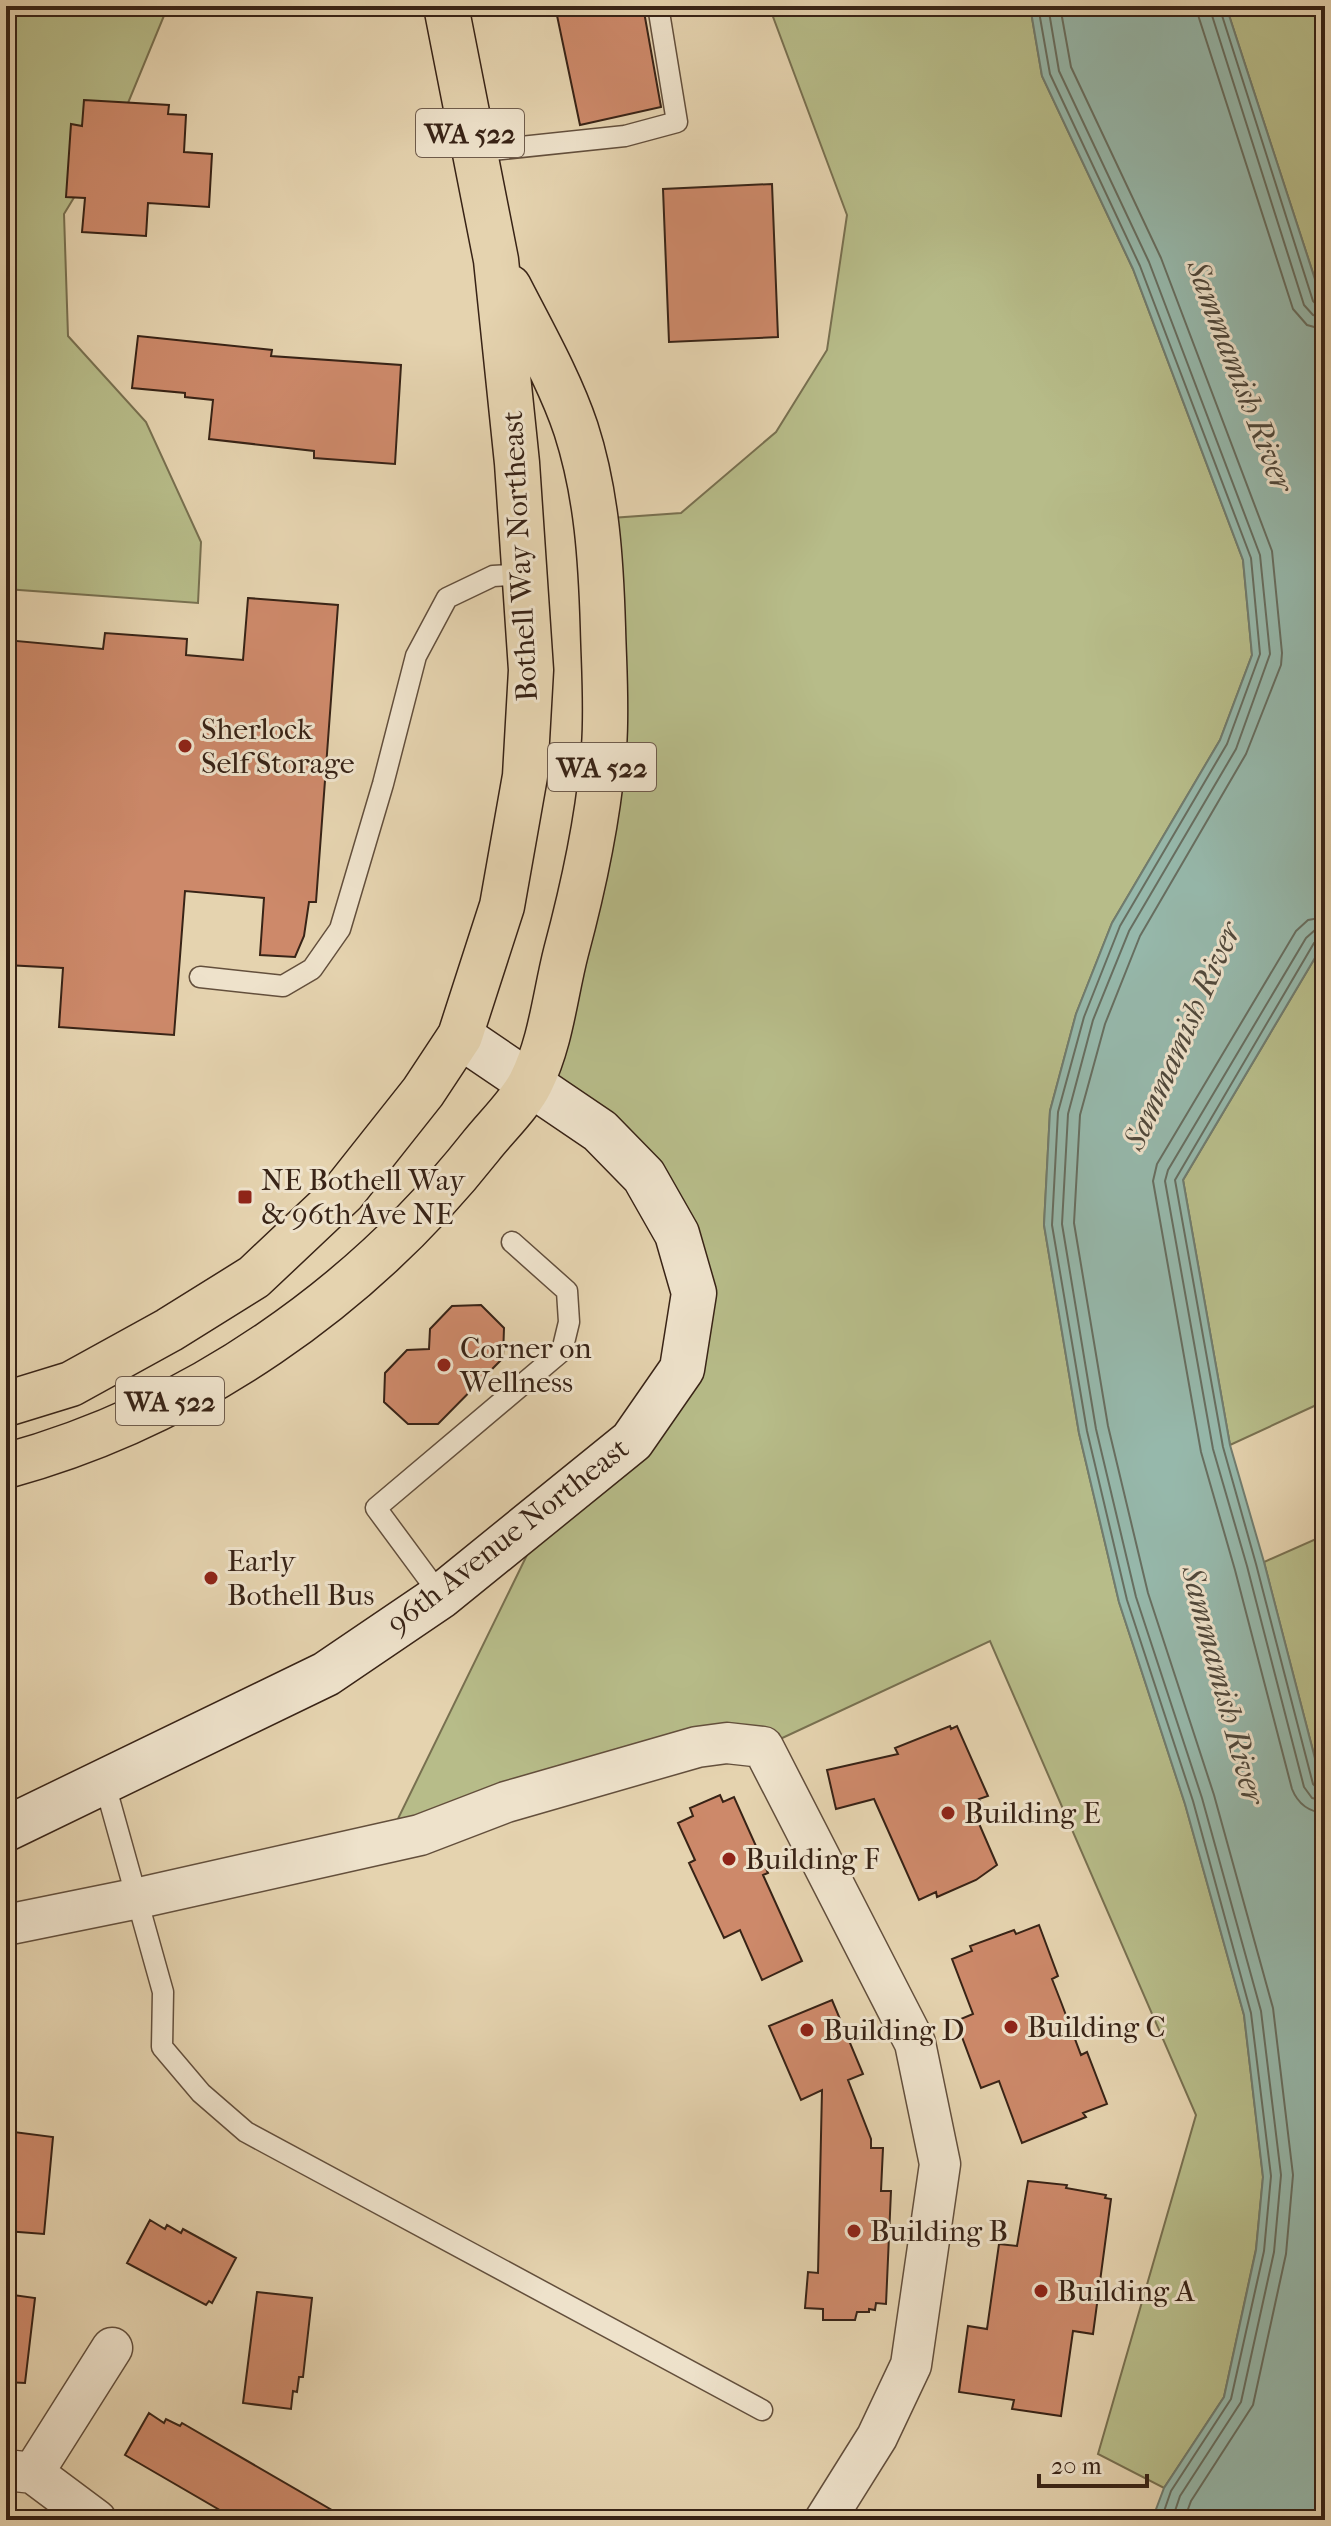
<svg xmlns="http://www.w3.org/2000/svg" width="1331" height="2526" font-family="'IM FELL French Canon',serif">
<style>
.green{fill:#b7bc89;stroke:#787050;stroke-width:2}
.water{fill:#96b8ab;stroke:#707c6f;stroke-width:2}
.lines{fill:none;stroke-linecap:round;stroke-linejoin:round}
.shore{stroke:#676e60;stroke-width:2}
.building{fill:#cd896a;stroke:#382316;stroke-width:2}
.service-casing{stroke:#634f3c;stroke-width:23}
.minor-casing{stroke:#634f3c;stroke-width:43}
.secondary-casing{stroke:#382316;stroke-width:47}
.primary-casing{stroke:#382316;stroke-width:47}
.service{stroke:#eee2cb;stroke-width:20}
.minor{stroke:#eee2cb;stroke-width:40}
.secondary{stroke:#eee2cb;stroke-width:44}
.primary{stroke:#e5d3af;stroke-width:44}
.poi-dot{fill:#8f2418;stroke:#eee2cb;stroke-width:3}
.labels{text-anchor:middle;dominant-baseline:central;stroke-width:6;stroke-linejoin:round;paint-order:stroke}
.shield{fill:#eee2cb;stroke:#6f5c4c;stroke-width:2}
.shield-label{font-size:28px;font-weight:bold;fill:#382316}
.street-label{font-size:30px;fill:#382316;stroke:#eee2cb}
.poi-label{font-size:30px;fill:#382316;stroke:#eee2cb;text-anchor:start}
.water-label{font-size:32px;font-style:italic;fill:#50483b;stroke:#eee2cb}
</style>
<rect width="100%" height="100%" fill="#e5d3af"/>
<filter id="stains"><feTurbulence type="fractalNoise" baseFrequency=".0025" numOctaves="4"/><feColorMatrix values="0 0 0 0 .2 0 0 0 0 .09 0 0 0 0 .02 0 0 0 .5 -.17"/></filter>
<radialGradient id="worn" r=".72"><stop offset=".6" stop-color="#630" stop-opacity="0"/><stop offset="1" stop-color="#630" stop-opacity=".3"/></radialGradient>
<!-- green -->
<path class="green" d="M 6,6 L 168,6 L 121,120 L 64,214 L 68,336 L 146,422 L 201,542 L 198,603 L 6,589 Z
M 769,6 L 1030,6 L 1042,76 L 1133,269 L 1243,560 L 1252,655 L 1220,740 L 1112,923 L 1076,1014 L 1050,1111 L 1044,1225 L 1079,1433 L 1119,1602 L 1185,1804 L 1244,2015 L 1263,2177 L 1256,2249 L 1224,2397 L 1164,2488 L 1098,2454 L 1196,2115 L 990,1641 L 763,1747 L 391,1833 L 551,1506 L 682,1369 L 677,1233 L 531,1084 L 580,900 L 597,519 L 681,513 L 776,432 L 827,350 L 847,215 Z
M 1226,6 L 1325,6 L 1325,310 Z
M 1325,941 L 1325,1401 L 1230,1445 L 1183,1180 Z
M 1325,1535 L 1325,1797 L 1264,1562 Z"/>
<!-- water -->
<path class="water" d="M 1030,6 L 1226,6 L 1325,310 L 1325,941 L 1183,1180 L 1230,1445 L 1264,1562 L 1325,1797 L 1325,2520 L 1152,2520 L 1164,2488 L 1224,2397 L 1256,2250 L 1263,2177 L 1244,2015 L 1185,1804 L 1119,1602 L 1079,1433 L 1044,1225 L 1050,1111 L 1076,1014 L 1112,923 L 1220,740 L 1252,655 L 1243,560 L 1133,269 L 1042,76 Z"/>
<g class="lines">
<!-- shore -->
<path class="shore" d="M 1038,6 L 1050,74 L 1140,266 L 1251,558 L 1260,654 L 1227,744 L 1120,926 L 1084,1017 L 1058,1112 L 1052,1225 L 1087,1431 L 1127,1600 L 1193,1801 L 1251,2013 L 1271,2176 L 1264,2251 L 1231,2399 L 1171,2491 L 1161,2520
M 1048,6 L 1059,71 L 1149,262 L 1260,555 L 1270,654 L 1236,749 L 1129,931 L 1093,1020 L 1068,1114 L 1062,1224 L 1096,1429 L 1136,1597 L 1202,1798 L 1261,2011 L 1281,2175 L 1274,2252 L 1241,2402 L 1180,2496 L 1172,2520
M 1060,6 L 1071,67 L 1161,258 L 1272,551 L 1282,653 L 1281,665 L 1246,754 L 1140,936 L 1105,1024 L 1080,1115 L 1074,1223 L 1108,1426 L 1148,1593 L 1214,1795 L 1273,2008 L 1293,2175 L 1286,2254 L 1253,2405 L 1191,2501 L 1184,2520
M 1197,6 L 1199,18 L 1293,309 L 1307,325 L 1325,330
M 1209,6 L 1304,305 L 1313,315 L 1325,318
M 1219,6 L 1313,301 L 1318,306 L 1325,307
M 1325,917 L 1308,920 L 1296,931 L 1157,1164 L 1153,1181 L 1201,1452 L 1235,1570 L 1292,1789 C 1298,1804 1308,1812 1325,1813
M 1325,929 L 1315,930 L 1306,938 L 1168,1170 L 1165,1181 L 1213,1449 L 1247,1566 L 1304,1787 L 1312,1798 L 1325,1801
M 1325,939 L 1314,943 L 1175,1180 L 1223,1447 L 1256,1564 L 1313,1784 L 1318,1789 L 1325,1791"/>
</g>
<!-- building -->
<path class="building" d="M 555,6 L 643,6 L 661,107 L 580,125 Z
M 84,100 L 169,105 L 168,114 L 186,115 L 184,152 L 212,154 L 209,207 L 148,203 L 146,236 L 82,232 L 85,198 L 66,197 L 71,124 L 82,126 Z
M 772,184 L 778,337 L 669,342 L 663,189 Z
M 138,336 L 272,350 L 271,356 L 401,365 L 395,464 L 314,458 L 314,451 L 209,439 L 213,400 L 185,397 L 185,393 L 132,388 Z
M 248,598 L 338,605 L 316,902 L 309,902 L 304,936 L 295,957 L 260,955 L 264,898 L 185,891 L 174,1035 L 59,1027 L 63,968 L 6,965 L 6,640 L 103,649 L 105,633 L 187,639 L 186,655 L 243,660 Z
M 481,1305 L 504,1328 L 503,1358 L 438,1424 L 408,1424 L 384,1402 L 385,1373 L 407,1350 L 429,1349 L 430,1329 L 452,1306 Z
M 950,1726 L 951,1729 L 957,1726 L 988,1796 L 979,1799 L 987,1815 L 977,1819 L 997,1865 L 976,1880 L 937,1897 L 936,1892 L 919,1900 L 874,1799 L 836,1809 L 827,1770 L 898,1754 L 895,1748 Z
M 720,1795 L 723,1802 L 734,1797 L 768,1873 L 763,1875 L 802,1961 L 762,1980 L 740,1930 L 724,1938 L 689,1863 L 695,1860 L 678,1823 L 693,1816 L 690,1808 Z
M 1039,1925 L 1058,1976 L 1052,1979 L 1061,2002 L 1081,2055 L 1087,2052 L 1107,2104 L 1083,2113 L 1086,2117 L 1022,2143 L 999,2081 L 981,2088 L 956,2021 L 973,2014 L 952,1959 L 972,1951 L 970,1946 L 1014,1930 L 1016,1934 Z
M 832,2000 L 863,2074 L 848,2080 L 871,2139 L 871,2148 L 883,2148 L 881,2191 L 891,2191 L 886,2304 L 876,2303 L 875,2310 L 869,2309 L 869,2312 L 857,2312 L 855,2320 L 823,2320 L 823,2309 L 805,2308 L 808,2272 L 818,2273 L 822,2090 L 801,2100 L 769,2026 Z
M 6,2131 L 53,2137 L 44,2234 L 6,2231 Z
M 1028,2181 L 1067,2185 L 1066,2188 L 1106,2195 L 1105,2198 L 1111,2199 L 1093,2334 L 1073,2331 L 1061,2416 L 1012,2409 L 1014,2400 L 959,2392 L 968,2326 L 987,2329 L 999,2244 L 1017,2246 Z
M 150,2220 L 165,2229 L 167,2225 L 181,2233 L 183,2229 L 236,2258 L 212,2303 L 209,2301 L 206,2305 L 127,2263 Z
M 257,2292 L 312,2298 L 303,2377 L 299,2377 L 297,2392 L 293,2391 L 291,2409 L 243,2403 Z
M 6,2294 L 35,2298 L 25,2383 L 6,2382 Z
M 149,2413 L 164,2423 L 166,2419 L 180,2426 L 182,2423 L 349,2520 L 237,2520 L 125,2455 Z"/>
<g class="lines">
<!-- service casing -->
<g class="service-casing">
<path id="service" d="M 473,152 L 625,136 L 677,122 L 658,6
M 200,977 L 283,986 L 312,969 L 340,929 L 383,784 L 416,656 L 447,598 L 493,576 L 525,574
M 441,1596 L 376,1508 L 562,1351 L 569,1322 L 567,1291 L 512,1242
M 104,1781 L 163,1992 L 162,2047 L 201,2093 L 246,2132 L 762,2410"/>
</g>
<!-- minor casing -->
<g class="minor-casing">
<path id="minor" d="M 6,1925 L 139,1898 L 420,1835 L 506,1802 L 697,1747 L 727,1743 L 763,1747 L 915,2043 L 940,2164 L 911,2365 L 877,2437 L 825,2520
M 6,2470 L 33,2473 L 96,2520
M 33,2473 L 112,2348"/>
</g>
<!-- secondary casing -->
<g class="secondary-casing">
<path id="secondary" d="M 6,1829 L 326,1674 L 441,1596 L 632,1441 L 682,1369 L 694,1293 L 677,1234 L 644,1176 L 600,1131 L 460,1036"/>
</g>
<!-- primary casing -->
<g class="primary-casing">
<path id="primary" d="M 6,1404 L 71,1384 L 169,1330 L 254,1277 L 343,1193 L 423,1092 L 460,1036 L 502,906 L 525,776 L 531,670 L 517,463 L 496,260 L 446,6
M 6,1466 C 193,1415 361,1298 481,1146 C 496,1127 521,1103 531,1082 C 551,1042 555,995 566,952 C 584,885 599,817 604,747 C 607,708 604,667 603,628 C 601,561 597,494 576,429 C 560,381 532,332 509,287"/>
</g>
<!-- service -->
<use href="#service" class="service"/>
<!-- minor -->
<use href="#minor" class="minor"/>
<!-- secondary -->
<use href="#secondary" class="secondary"/>
<!-- primary -->
<use href="#primary" class="primary"/>
</g>
<!-- markers -->
<g class="poi-dot">
<circle cx="185" cy="746" r="8"/>
<rect x="237" y="1189" width="16" height="16" rx="4"/>
<circle cx="444" cy="1365" r="8"/>
<circle cx="211" cy="1578" r="8"/>
<circle cx="948" cy="1813" r="8"/>
<circle cx="729" cy="1859" r="8"/>
<circle cx="1011" cy="2027" r="8"/>
<circle cx="807" cy="2030" r="8"/>
<circle cx="854" cy="2231" r="8"/>
<circle cx="1041" cy="2291" r="8"/>
</g>
<g class="labels">
<!-- shield labels -->
<g class="shield">
<rect x="416" y="109" width="108" height="48" rx="6"/>
<rect x="548" y="743" width="108" height="48" rx="6"/>
<rect x="116" y="1377" width="108" height="48" rx="6"/>
</g>
<g class="shield-label">
<text x="470" y="133">WA 522</text>
<text x="602" y="767">WA 522</text>
<text x="170" y="1401">WA 522</text>
</g>
<!-- street labels -->
<g class="street-label">
<text transform="translate(520 556) rotate(-93)">Bothell Way Northeast</text>
<text transform="translate(508 1536) rotate(-38)">96th Avenue Northeast</text>
</g>
<!-- poi labels -->
<g class="poi-label">
<text x="201" y="729">Sherlock<tspan x="201" dy="34">Self Storage</tspan></text>
<text x="261" y="1180">NE Bothell Way<tspan x="261" dy="34">&amp; 96th Ave NE</tspan></text>
<text x="460" y="1348">Corner on<tspan x="460" dy="34">Wellness</tspan></text>
<text x="227" y="1561">Early<tspan x="227" dy="34">Bothell Bus</tspan></text>
<text x="964" y="1813">Building E</text>
<text x="745" y="1859">Building F</text>
<text x="1027" y="2027">Building C</text>
<text x="823" y="2030">Building D</text>
<text x="870" y="2231">Building B</text>
<text x="1057" y="2291">Building A</text>
</g>
<!-- water labels -->
<g class="water-label">
<text transform="translate(1240 376) rotate(69)">Sammamish River</text>
<text transform="translate(1182 1036) rotate(-66)">Sammamish River</text>
<text transform="translate(1223 1685) rotate(75)">Sammamish River</text>
</g>
</g>
<!-- margin -->
<rect width="1331" height="2526" fill="none" stroke="#e5d3af" stroke-width="32"/>
<rect x="8" y="8" width="1315" height="2510" fill="none" stroke="#382316" stroke-width="4"/>
<rect x="16" y="16" width="1299" height="2494" fill="none" stroke="#382316" stroke-width="2"/>
<!-- scale -->
<path d="M1039 2474v12h108v-12" fill="none" stroke="#382316" stroke-width="4"/>
<text x="1051" y="2474" font-size="24" fill="#382316" stroke="#eee2cb" stroke-width="6" paint-order="stroke">20 m</text>
<rect width="100%" height="100%" filter="url(#stains)"/>
<rect width="100%" height="100%" fill="url(#worn)"/>
</svg>
